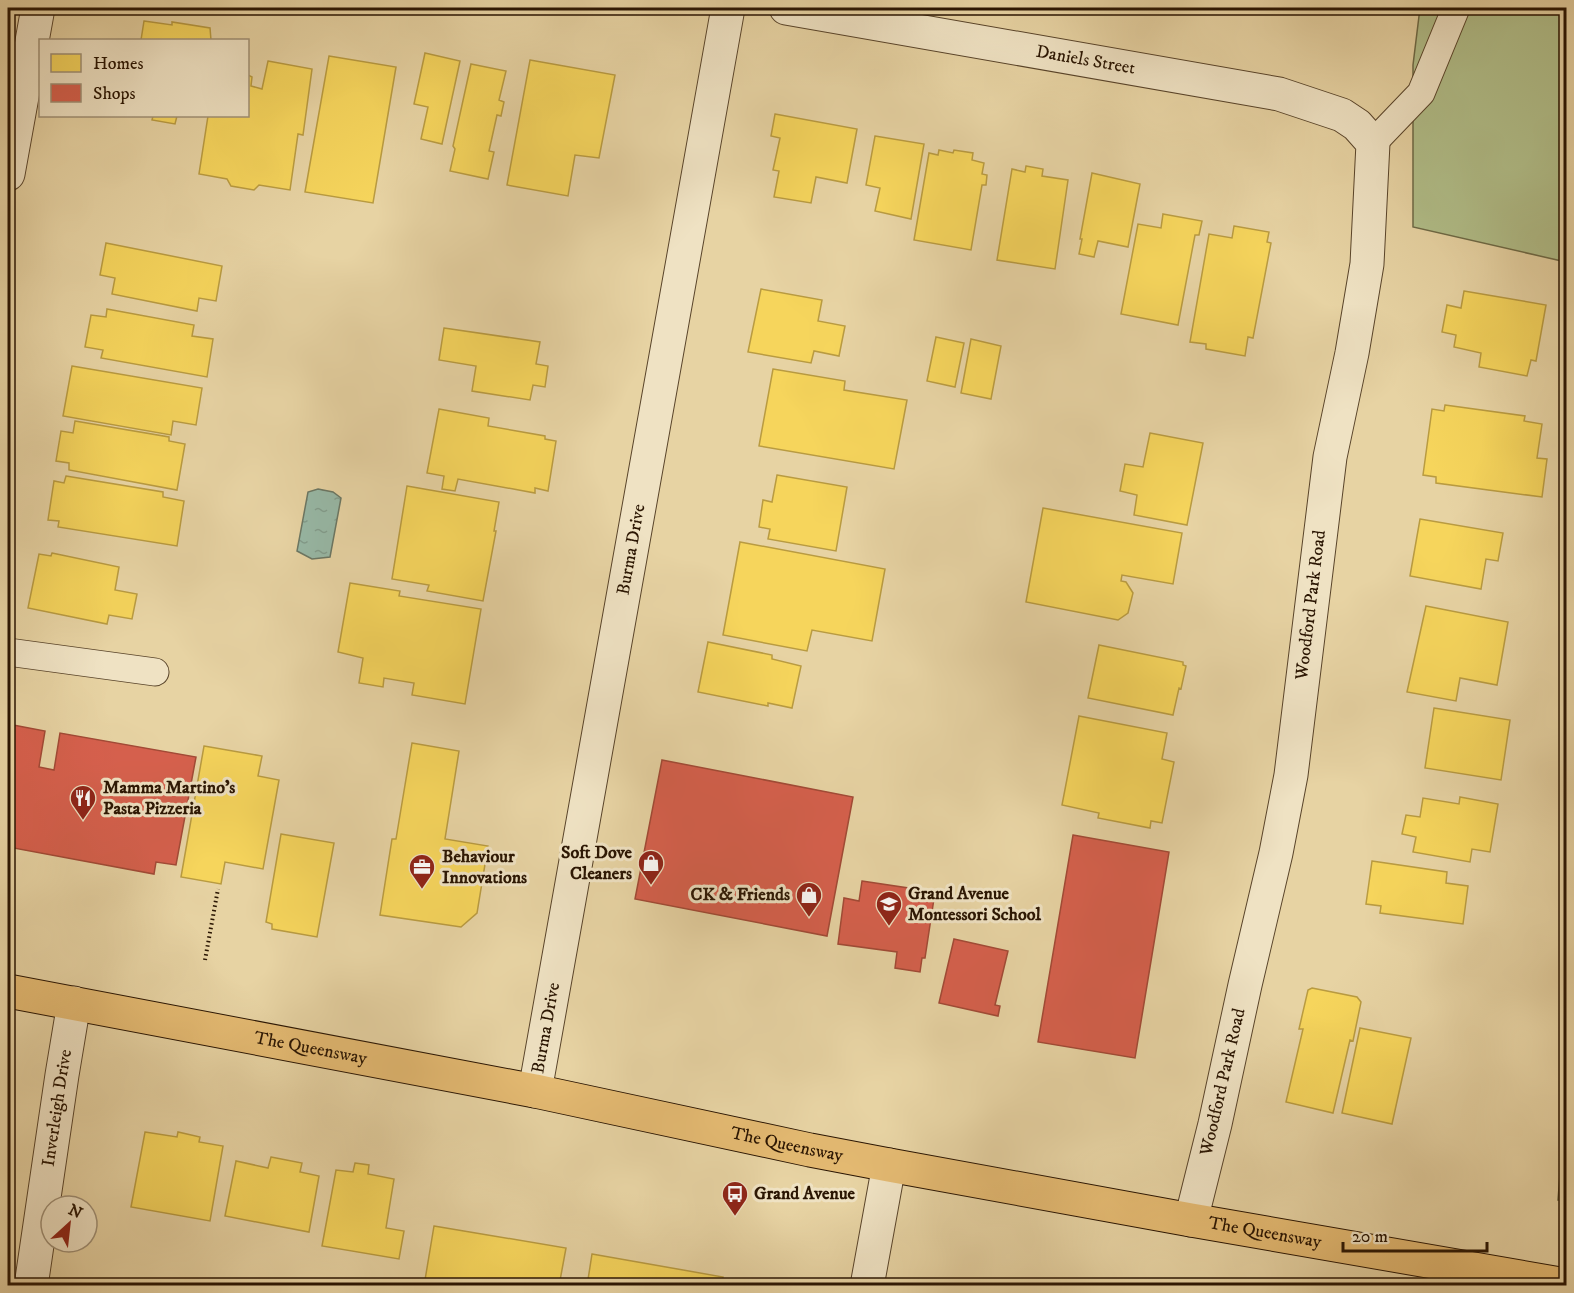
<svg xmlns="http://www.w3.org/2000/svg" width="1574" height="1293" font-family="'IM FELL DW Pica',serif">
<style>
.park{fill:#b1be89;stroke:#6e6a46;stroke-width:1.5}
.water{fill:url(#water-ripples);stroke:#6b7764;stroke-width:1.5}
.homes{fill:#f6d55c;stroke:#b99b41;stroke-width:1.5}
.shops{fill:#d6604d;stroke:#a24a36;stroke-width:1.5}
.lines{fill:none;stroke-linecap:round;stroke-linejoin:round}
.service-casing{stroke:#59442a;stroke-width:29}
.minor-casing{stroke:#59442a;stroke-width:35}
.primary-casing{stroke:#2a1502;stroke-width:35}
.path{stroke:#2a1502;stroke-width:4;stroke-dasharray:1.5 3;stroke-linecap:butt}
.service{stroke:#efe2c3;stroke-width:27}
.minor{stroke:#efe2c3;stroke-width:33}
.primary{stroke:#e4ba72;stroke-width:33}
.labels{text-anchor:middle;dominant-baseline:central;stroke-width:6;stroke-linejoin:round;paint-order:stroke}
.street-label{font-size:18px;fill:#2a1502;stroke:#efe2c3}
.poi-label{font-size:18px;font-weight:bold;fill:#2a1502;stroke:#efe2c3;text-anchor:start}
</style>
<defs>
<pattern id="water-ripples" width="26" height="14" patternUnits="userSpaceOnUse" patternTransform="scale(1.5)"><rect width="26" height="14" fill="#97b8a6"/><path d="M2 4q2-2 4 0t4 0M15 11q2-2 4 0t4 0" fill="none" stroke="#829d8d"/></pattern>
</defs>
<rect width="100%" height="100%" fill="#e7d3a3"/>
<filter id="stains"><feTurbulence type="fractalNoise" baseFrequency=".00333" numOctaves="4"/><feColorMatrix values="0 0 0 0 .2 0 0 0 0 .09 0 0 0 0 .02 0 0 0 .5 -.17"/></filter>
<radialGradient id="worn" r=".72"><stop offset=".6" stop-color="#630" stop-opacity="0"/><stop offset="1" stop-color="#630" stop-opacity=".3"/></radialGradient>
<!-- park -->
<path class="park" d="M 1420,8 L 1566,8 L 1566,262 L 1413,227 L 1413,65 Z
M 1566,1098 L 1566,1200 L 1558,1200 Z"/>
<!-- water -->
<path class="water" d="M 318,489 L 333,492 L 341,498 L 330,557 L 312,559 L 297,551 L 308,492 Z"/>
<!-- homes -->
<path class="homes" d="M 144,21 L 172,25 L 172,22 L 210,28 L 211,40 L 141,40 Z
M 425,53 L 460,61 L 442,144 L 421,139 L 428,107 L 414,104 Z
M 329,56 L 396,67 L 373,203 L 305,192 Z
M 530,60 L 615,75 L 599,158 L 575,155 L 568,196 L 507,185 Z
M 268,61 L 312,69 L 303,135 L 298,134 L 290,190 L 259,185 L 254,190 L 231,186 L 227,179 L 199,174 L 208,116 L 248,116 L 248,75 L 252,77 L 251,86 L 262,89 Z
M 471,64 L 506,71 L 499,100 L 504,102 L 501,116 L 497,115 L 489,151 L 494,152 L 488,179 L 450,171 L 455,149 L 453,146 Z
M 775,114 L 857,129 L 847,183 L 816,177 L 811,203 L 774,197 L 779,171 L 773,170 L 780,138 L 771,136 Z
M 153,116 L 177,116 L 175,124 L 152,120 Z
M 875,136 L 924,144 L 911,219 L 875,211 L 880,188 L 866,185 Z
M 939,150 L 953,153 L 954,150 L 973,153 L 972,160 L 984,163 L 982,174 L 987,175 L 986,185 L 982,185 L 971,250 L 914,240 L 929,153 L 938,155 Z
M 1026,166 L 1043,169 L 1042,176 L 1068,180 L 1055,269 L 997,260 L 1012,169 L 1025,172 Z
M 1092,173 L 1140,184 L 1128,247 L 1098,241 L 1094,257 L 1079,254 L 1082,239 L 1080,239 Z
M 1163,214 L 1202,221 L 1199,235 L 1195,235 L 1178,325 L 1121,314 L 1138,224 L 1161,228 Z
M 1234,226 L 1269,232 L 1267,242 L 1271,243 L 1253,338 L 1248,337 L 1245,356 L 1206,349 L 1206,344 L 1190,342 L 1209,234 L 1232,238 Z
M 106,243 L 222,266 L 216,301 L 199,298 L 197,311 L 112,294 L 115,278 L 100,275 Z
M 761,289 L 822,300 L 818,321 L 845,326 L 839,356 L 814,351 L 811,363 L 748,352 Z
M 1464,291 L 1546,305 L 1536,361 L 1531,360 L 1527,376 L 1479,367 L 1481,353 L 1454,347 L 1456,335 L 1442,332 L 1447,305 L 1461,308 Z
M 107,309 L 194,325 L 192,336 L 213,339 L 207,377 L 101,358 L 103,350 L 85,347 L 91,315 L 106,317 Z
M 444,328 L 540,342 L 536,364 L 548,366 L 545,387 L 533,385 L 530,400 L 472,391 L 476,366 L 439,360 Z
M 936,337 L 964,343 L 955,387 L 927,381 Z
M 971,339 L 1001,346 L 991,399 L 961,393 Z
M 72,366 L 202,388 L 196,425 L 173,421 L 171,435 L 63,416 Z
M 773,369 L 845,381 L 844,390 L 907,400 L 894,469 L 759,446 Z
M 1445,405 L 1525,416 L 1524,421 L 1542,424 L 1537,458 L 1547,459 L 1542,497 L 1436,483 L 1436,477 L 1423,475 L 1432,409 L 1444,411 Z
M 439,409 L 489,418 L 488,426 L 545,436 L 545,439 L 556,441 L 548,491 L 535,488 L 535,493 L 458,479 L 455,491 L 442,489 L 444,476 L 427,473 Z
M 75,421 L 169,437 L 169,441 L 185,444 L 177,490 L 69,470 L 69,463 L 56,461 L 61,431 L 73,433 Z
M 1150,433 L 1203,443 L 1187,525 L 1134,515 L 1137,495 L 1120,491 L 1125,464 L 1143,467 Z
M 777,475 L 847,487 L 836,551 L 768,539 L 770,529 L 759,527 L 763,500 L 772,502 Z
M 66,476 L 163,492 L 163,497 L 184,501 L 177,546 L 58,527 L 59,521 L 48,520 L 54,481 L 64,483 Z
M 407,486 L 499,502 L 494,531 L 496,531 L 483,601 L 427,591 L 429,585 L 392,579 Z
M 1043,508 L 1182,533 L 1173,584 L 1122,575 L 1121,581 L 1126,582 L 1133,593 L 1128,613 L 1118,620 L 1026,602 Z
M 1420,519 L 1503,533 L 1498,561 L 1486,559 L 1481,589 L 1410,576 Z
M 740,542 L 885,569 L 872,641 L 812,630 L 807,651 L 723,635 Z
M 52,553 L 119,567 L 115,590 L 137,594 L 132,619 L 109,615 L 107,624 L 28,608 L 39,554 L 51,556 Z
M 350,583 L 400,591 L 399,596 L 481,609 L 465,704 L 412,695 L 414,683 L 384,678 L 383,687 L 359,683 L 363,658 L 338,652 Z
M 1426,606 L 1508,622 L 1497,685 L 1460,678 L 1456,701 L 1407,692 Z
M 708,642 L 772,655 L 772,659 L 801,666 L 792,708 L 768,703 L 768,706 L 698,692 Z
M 1099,645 L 1183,662 L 1183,665 L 1186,666 L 1181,689 L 1179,688 L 1173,715 L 1088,698 Z
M 1434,708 L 1510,720 L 1501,780 L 1425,768 Z
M 1079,716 L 1167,733 L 1162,759 L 1174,762 L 1162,823 L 1151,821 L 1150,828 L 1098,818 L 1099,813 L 1062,805 Z
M 412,743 L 459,751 L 445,839 L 488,846 L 477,913 L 461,927 L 380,915 L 392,839 L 396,839 Z
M 204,746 L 262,756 L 258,776 L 279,780 L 263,869 L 225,862 L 221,884 L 181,877 Z
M 1460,797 L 1498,804 L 1490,852 L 1472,849 L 1470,862 L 1413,852 L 1416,837 L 1402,834 L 1406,815 L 1420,817 L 1423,798 L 1459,804 Z
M 281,834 L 334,843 L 317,937 L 272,929 L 272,924 L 266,922 Z
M 1372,861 L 1447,872 L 1446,883 L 1468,886 L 1463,924 L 1380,913 L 1381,906 L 1366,904 Z
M 1312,988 L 1357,997 L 1361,1002 L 1353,1041 L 1350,1040 L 1333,1113 L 1286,1102 L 1303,1029 L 1299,1029 L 1308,990 Z
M 1360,1028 L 1411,1038 L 1392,1124 L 1342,1113 Z
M 145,1132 L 177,1137 L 178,1132 L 200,1137 L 199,1142 L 223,1146 L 210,1221 L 131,1207 Z
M 271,1157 L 302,1163 L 300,1172 L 319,1176 L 309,1232 L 225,1216 L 236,1161 L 268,1168 Z
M 355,1163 L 369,1165 L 368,1174 L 394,1179 L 386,1228 L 404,1231 L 399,1259 L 322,1246 L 336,1170 L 353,1172 Z
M 434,1226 L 566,1248 L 559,1286 L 424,1286 Z
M 592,1254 L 723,1277 L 721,1286 L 587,1286 Z"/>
<!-- shops -->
<path class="shops" d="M 8,724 L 45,731 L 39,767 L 54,770 L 60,733 L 196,757 L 176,865 L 156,862 L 154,874 L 8,847 Z
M 662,760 L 853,797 L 827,936 L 635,899 Z
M 1073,835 L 1169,852 L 1135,1058 L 1038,1042 Z
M 862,881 L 935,892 L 925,958 L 922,958 L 920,972 L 895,968 L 897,952 L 838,944 L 844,898 L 859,901 Z
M 954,939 L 1008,951 L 995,1005 L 1000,1006 L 998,1016 L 939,1003 Z"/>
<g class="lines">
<!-- service casing -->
<g class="service-casing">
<path id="service" d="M 1373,143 L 1421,93 L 1456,8
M 8,652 L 155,672"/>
</g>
<!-- minor casing -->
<g class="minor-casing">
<g id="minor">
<path id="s1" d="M 786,8 L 1279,94 L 1342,115 L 1357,125 L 1373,143 L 1367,264 L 1352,353 L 1330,457 L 1291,775 L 1276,853 L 1245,985 L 1215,1124 L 1191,1220"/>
<path d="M 8,174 L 38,8"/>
<path id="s2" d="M 535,1091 L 728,8"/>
<path id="s3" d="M 31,1286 L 62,1075 L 74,1003"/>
<path d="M 867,1286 L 889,1165"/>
</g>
</g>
<!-- primary casing -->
<g class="primary-casing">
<g id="primary">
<path id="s4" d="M 8,991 L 535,1091 L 810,1150 L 889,1165 L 1191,1220 L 1566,1285"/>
</g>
</g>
<!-- path -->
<path class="path" d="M 205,960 L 218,889"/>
<!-- service -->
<use href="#service" class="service"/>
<!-- minor -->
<use href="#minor" class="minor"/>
<!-- primary -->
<use href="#primary" class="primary"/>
</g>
<!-- icons -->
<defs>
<g id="restaurant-pin" transform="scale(1.35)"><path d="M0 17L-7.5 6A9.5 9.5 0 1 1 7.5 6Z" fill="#8f2418" stroke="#efe2c3"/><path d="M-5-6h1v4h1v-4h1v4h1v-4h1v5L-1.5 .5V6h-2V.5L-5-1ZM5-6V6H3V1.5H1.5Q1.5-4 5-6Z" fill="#fff"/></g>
<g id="shop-pin" transform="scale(1.35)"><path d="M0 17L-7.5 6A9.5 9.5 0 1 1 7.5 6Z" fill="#8f2418" stroke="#efe2c3"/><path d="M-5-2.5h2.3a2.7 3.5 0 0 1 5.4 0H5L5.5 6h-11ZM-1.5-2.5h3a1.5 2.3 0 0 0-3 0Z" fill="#fff"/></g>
<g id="office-pin" transform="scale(1.35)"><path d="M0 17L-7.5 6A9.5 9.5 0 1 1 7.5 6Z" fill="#8f2418" stroke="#efe2c3"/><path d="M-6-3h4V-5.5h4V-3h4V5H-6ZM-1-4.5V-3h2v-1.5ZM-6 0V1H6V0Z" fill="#fff"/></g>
<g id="school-pin" transform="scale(1.35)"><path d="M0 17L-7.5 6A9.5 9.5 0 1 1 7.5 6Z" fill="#8f2418" stroke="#efe2c3"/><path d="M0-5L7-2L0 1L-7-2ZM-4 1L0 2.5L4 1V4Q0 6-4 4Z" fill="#fff"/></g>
<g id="bus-pin" transform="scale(1.35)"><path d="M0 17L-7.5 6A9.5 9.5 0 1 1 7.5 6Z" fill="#8f2418" stroke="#efe2c3"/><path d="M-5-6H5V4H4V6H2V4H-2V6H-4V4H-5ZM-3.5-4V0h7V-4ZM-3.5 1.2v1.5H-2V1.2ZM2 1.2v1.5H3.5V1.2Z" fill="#fff"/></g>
</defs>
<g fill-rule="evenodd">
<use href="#restaurant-pin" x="83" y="798"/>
<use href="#shop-pin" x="651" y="863"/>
<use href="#office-pin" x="422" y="867"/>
<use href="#shop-pin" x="809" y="895"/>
<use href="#school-pin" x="889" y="904"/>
<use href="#bus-pin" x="735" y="1194"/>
</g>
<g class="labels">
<!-- street labels -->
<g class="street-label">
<text stroke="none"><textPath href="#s1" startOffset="304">Daniels Street</textPath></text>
<text stroke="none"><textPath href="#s2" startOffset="550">Burma Drive</textPath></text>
<text transform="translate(1311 605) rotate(-83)">Woodford Park Road</text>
<text stroke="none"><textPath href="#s2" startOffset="64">Burma Drive</textPath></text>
<text stroke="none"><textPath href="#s4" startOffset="308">The Queensway</textPath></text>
<text transform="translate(1223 1082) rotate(-77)">Woodford Park Road</text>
<text stroke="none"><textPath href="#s3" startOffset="180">Inverleigh Drive</textPath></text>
<text stroke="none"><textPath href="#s4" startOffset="794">The Queensway</textPath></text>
<text stroke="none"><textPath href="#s4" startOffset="1280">The Queensway</textPath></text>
</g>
<!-- poi labels -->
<g class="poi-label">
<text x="103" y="788">Mamma Martino's<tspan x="103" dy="21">Pasta Pizzeria</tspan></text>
<text x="632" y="853" text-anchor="end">Soft Dove<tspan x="632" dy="21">Cleaners</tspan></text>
<text x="442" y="857">Behaviour<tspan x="442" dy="21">Innovations</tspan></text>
<text x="908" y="894">Grand Avenue<tspan x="908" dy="21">Montessori School</tspan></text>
<text x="790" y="895" text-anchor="end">CK &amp; Friends</text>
<text x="754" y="1194">Grand Avenue</text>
</g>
</g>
<!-- margin -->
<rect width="1574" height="1293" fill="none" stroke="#e7d3a3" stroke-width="30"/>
<rect x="9" y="9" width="1556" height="1275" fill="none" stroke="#2a1502" stroke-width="3"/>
<rect x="15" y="15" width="1544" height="1263" fill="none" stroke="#2a1502" stroke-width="1.5"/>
<!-- legend -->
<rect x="39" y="39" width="210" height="78" fill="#efe2c3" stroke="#a09076" stroke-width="1.5"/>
<rect x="51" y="54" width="30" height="18" fill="#f6d55c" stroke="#a09076" stroke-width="1.5"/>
<text x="93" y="69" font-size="18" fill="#2a1502">Homes</text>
<rect x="51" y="84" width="30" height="18" fill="#d6604d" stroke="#a09076" stroke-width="1.5"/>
<text x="93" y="99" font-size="18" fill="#2a1502">Shops</text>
<!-- north arrow -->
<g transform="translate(69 1224) rotate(27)"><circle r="28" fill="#efe2c3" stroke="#a09076" stroke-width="1.5"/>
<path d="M0-4.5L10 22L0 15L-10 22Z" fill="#8f2418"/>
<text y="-9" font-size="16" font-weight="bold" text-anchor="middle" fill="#2a1502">N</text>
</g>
<!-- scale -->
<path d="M1343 1242v9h144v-9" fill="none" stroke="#2a1502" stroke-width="3"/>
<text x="1352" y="1242" font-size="18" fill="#2a1502" stroke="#efe2c3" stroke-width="4.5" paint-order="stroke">20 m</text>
<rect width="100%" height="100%" filter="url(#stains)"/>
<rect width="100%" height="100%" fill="url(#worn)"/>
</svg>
